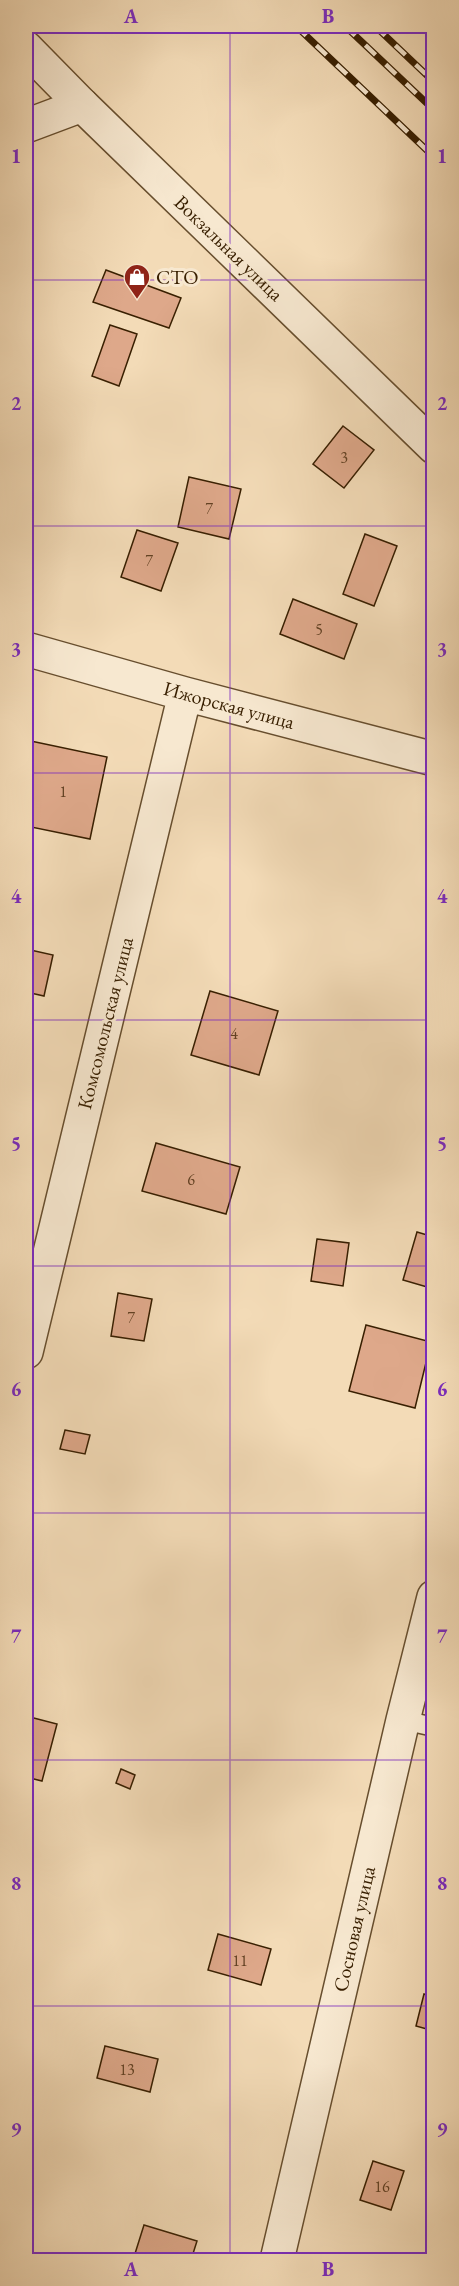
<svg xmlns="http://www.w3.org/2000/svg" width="459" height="2286" font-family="'EB Garamond',serif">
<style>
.building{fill:#dea88a;stroke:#381f01;stroke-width:1.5}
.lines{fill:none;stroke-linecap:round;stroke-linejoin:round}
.service-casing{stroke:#674e2e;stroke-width:21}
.minor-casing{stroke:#674e2e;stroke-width:36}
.tertiary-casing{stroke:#674e2e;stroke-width:36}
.service{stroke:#f7e8d0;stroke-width:18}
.minor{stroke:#f7e8d0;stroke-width:33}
.tertiary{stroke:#f7e8d0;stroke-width:33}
.rail-casing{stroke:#381f01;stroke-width:7}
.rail{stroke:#f7e8d0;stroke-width:4.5;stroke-dasharray:14;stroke-linecap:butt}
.grid{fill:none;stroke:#7b2cbf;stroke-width:1.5;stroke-opacity:0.55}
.labels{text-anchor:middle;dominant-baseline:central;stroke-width:6;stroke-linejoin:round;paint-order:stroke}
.number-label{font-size:16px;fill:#624123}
.street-label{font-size:20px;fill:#381f01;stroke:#f7e8d0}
.poi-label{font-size:20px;fill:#381f01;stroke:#f7e8d0;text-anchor:start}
.neatline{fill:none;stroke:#7b2cbf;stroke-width:2}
.grid-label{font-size:20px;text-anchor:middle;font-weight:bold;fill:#7b2cbf}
</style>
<rect width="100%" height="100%" fill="#f3dbb7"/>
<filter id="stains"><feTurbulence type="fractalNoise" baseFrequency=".00333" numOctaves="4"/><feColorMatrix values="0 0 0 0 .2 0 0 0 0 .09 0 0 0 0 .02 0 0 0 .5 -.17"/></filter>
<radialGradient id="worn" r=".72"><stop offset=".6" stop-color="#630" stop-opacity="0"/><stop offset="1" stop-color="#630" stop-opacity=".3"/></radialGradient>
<!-- building -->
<path class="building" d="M 26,253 L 33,254 L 26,288 Z
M 106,270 L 181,298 L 169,328 L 93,302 Z
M 110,325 L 137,334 L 119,386 L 92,376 Z
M 343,426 L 374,450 L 344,488 L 313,464 Z
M 189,477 L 241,489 L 229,539 L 178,527 Z
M 137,530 L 178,543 L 161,591 L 121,577 Z
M 365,534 L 397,546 L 374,606 L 343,594 Z
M 293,599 L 357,624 L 344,659 L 280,634 Z
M 26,740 L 107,757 L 90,839 L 26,826 Z
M 26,949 L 53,955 L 44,996 L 26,992 Z
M 210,991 L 278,1011 L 259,1075 L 191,1055 Z
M 156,1143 L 240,1167 L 226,1214 L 142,1191 Z
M 417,1232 L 434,1237 L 434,1289 L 403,1280 Z
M 317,1239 L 349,1243 L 343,1286 L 311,1281 Z
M 118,1293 L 152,1299 L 144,1341 L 111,1336 Z
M 366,1325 L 431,1342 L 415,1408 L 349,1391 Z
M 65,1430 L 90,1435 L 85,1454 L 60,1449 Z
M 26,1716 L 57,1724 L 42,1781 L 26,1777 Z
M 121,1769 L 135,1775 L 130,1789 L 116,1783 Z
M 218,1934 L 271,1949 L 261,1985 L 208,1970 Z
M 424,1994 L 434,1997 L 434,2031 L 416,2026 Z
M 105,2046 L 158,2059 L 150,2092 L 97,2078 Z
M 373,2161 L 404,2171 L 391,2210 L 360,2200 Z
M 144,2225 L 197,2241 L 191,2260 L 133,2260 Z"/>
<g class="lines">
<!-- service casing -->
<g class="service-casing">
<path id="service" d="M 403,1720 L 434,1727"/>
</g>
<!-- minor casing -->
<g class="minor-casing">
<path id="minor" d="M 26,48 L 82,105
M 26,649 L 185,694 L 434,759
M 26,1352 L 185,694
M 277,2260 L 403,1720 L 434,1597"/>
</g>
<!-- tertiary casing -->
<g class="tertiary-casing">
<path id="tertiary" d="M 26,126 L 82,105 L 434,447"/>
</g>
<!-- service -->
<use href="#service" class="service"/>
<!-- minor -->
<use href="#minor" class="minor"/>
<!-- tertiary -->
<use href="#tertiary" class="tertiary"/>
<!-- rail casing -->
<g class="rail-casing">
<path id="rail" d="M 296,26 L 434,157
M 345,26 L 434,110
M 375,26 L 434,82"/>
</g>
<!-- rail -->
<use href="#rail" class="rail"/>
</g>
<!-- grid -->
<path class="grid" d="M 230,26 L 230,2260M 26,280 L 434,280M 26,526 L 434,526M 26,773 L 434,773M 26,1020 L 434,1020M 26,1266 L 434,1266M 26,1513 L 434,1513M 26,1760 L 434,1760M 26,2006 L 434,2006"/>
<!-- icons -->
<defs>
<g id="shop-pin" transform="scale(1.35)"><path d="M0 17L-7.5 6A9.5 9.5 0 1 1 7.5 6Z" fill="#8f2418" stroke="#f7e8d0"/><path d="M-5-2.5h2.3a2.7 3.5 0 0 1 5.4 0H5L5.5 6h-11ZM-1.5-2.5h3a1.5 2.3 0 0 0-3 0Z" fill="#fff"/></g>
</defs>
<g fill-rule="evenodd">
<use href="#shop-pin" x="137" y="277"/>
</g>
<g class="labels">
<!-- number labels -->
<g class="number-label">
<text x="344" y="457">3</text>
<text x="209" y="508">7</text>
<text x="149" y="560">7</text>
<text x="319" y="629">5</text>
<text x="63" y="791">1</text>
<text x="234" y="1033">4</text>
<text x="191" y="1179">6</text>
<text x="131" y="1317">7</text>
<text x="240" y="1960">11</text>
<text x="127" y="2069">13</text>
<text x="382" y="2186">16</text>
</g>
<!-- street labels -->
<g class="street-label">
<text transform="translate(229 248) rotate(44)">Вокзальная улица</text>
<text transform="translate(229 705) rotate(15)">Ижорская улица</text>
<text transform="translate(105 1023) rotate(-76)">Комсомольская улица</text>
<text transform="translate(354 1929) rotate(-77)">Сосновая улица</text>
</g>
<!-- poi labels -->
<g class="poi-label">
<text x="156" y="277">СТО</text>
</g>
</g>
<!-- margin -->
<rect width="459" height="2286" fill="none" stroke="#f3dbb7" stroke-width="66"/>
<rect x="33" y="33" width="393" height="2220" class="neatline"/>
<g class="grid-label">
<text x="131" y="23">A</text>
<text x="328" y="23">B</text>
<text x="16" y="163">1</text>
<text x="442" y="163">1</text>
<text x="16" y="410">2</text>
<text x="442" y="410">2</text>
<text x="16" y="656">3</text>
<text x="442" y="656">3</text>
<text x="16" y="903">4</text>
<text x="442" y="903">4</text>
<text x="16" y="1150">5</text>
<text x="442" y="1150">5</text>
<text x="16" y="1396">6</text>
<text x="442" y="1396">6</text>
<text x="16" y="1643">7</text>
<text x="442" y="1643">7</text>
<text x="16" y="1890">8</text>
<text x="442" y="1890">8</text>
<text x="16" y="2136">9</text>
<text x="442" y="2136">9</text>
<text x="131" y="2276">A</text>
<text x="328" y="2276">B</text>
</g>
<rect width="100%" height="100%" filter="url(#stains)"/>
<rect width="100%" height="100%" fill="url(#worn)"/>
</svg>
